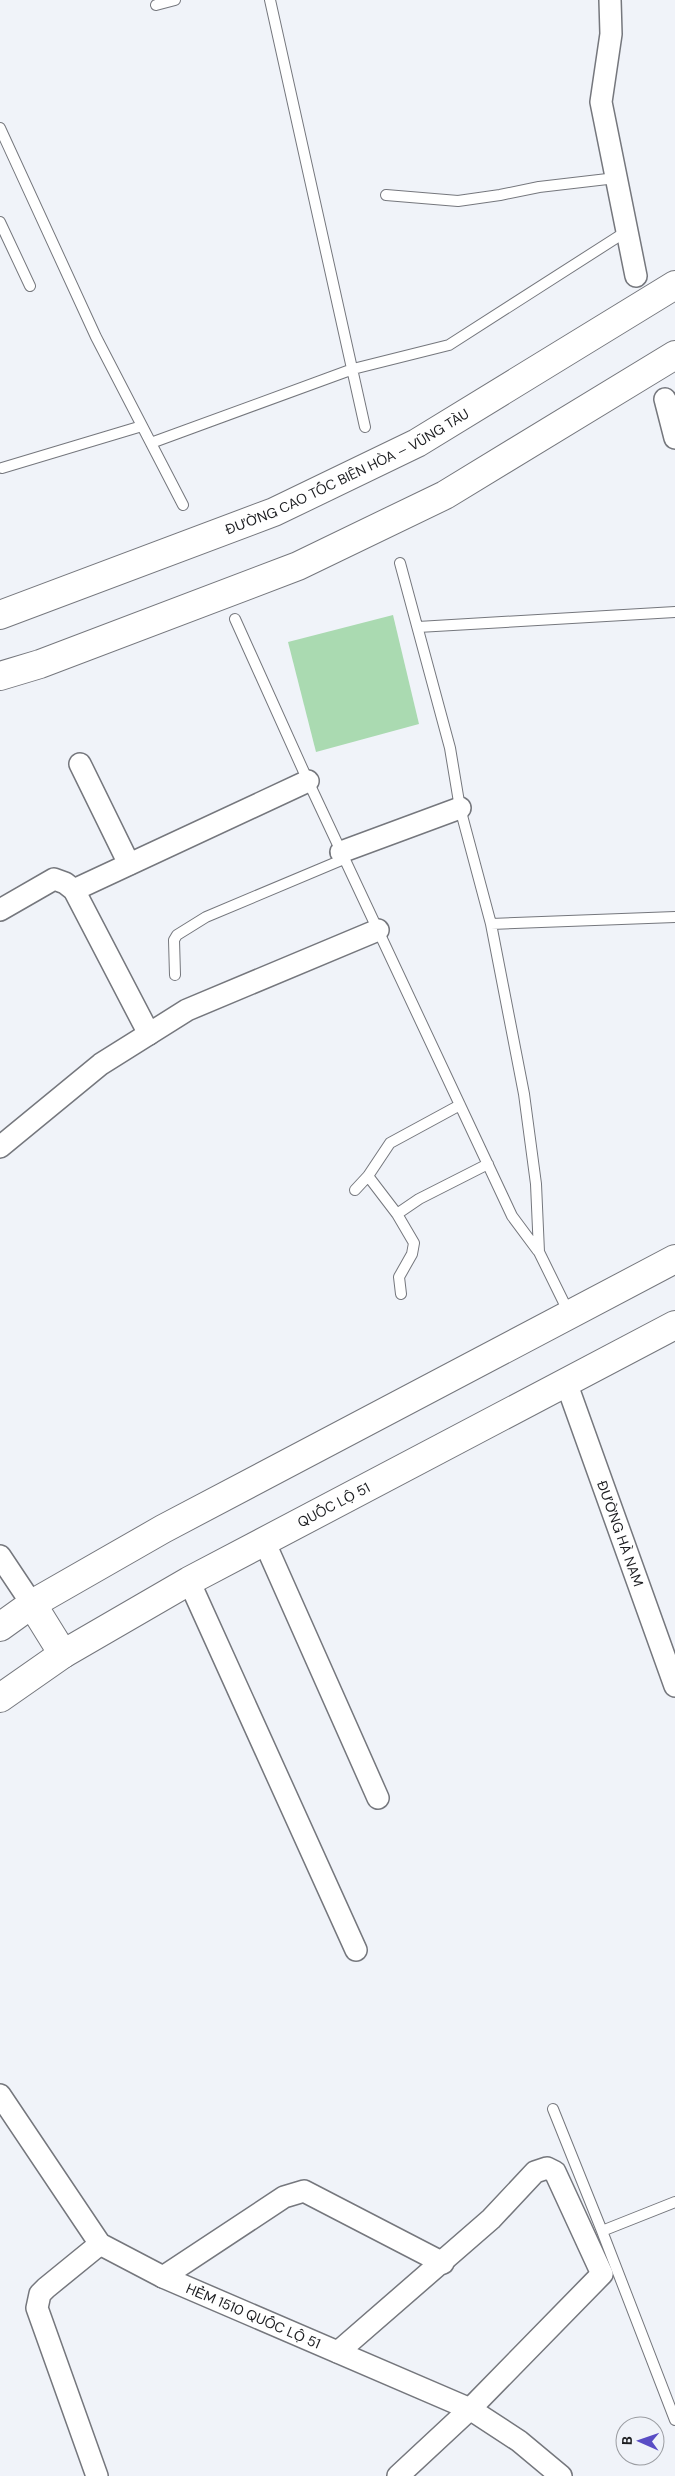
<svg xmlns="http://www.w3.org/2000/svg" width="675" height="2476" font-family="'DM Sans',sans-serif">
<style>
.green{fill:#aadab1}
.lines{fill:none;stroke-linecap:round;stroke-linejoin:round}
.service-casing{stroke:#75777d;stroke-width:12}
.minor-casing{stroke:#75777d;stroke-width:24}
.trunk-casing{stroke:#75777d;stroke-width:30}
.motorway-casing{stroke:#75777d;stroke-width:30}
.service{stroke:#fff;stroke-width:10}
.minor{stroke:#fff;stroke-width:21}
.trunk{stroke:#fff;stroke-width:28}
.motorway{stroke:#fff;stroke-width:28}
.labels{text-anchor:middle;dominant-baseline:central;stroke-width:4.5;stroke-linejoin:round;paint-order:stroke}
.street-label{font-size:14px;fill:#1c1d20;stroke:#f0f3f9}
</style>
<rect width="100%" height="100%" fill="#f0f3f9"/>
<!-- green -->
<path class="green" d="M 393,615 L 419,724 L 316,752 L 288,642 Z"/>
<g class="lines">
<!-- service casing -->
<g class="service-casing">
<path id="service" d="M 270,0 L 365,427
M 156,5 L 175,0
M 0,128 L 96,337 L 183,505
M 386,195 L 458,201 L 500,195 L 539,187 L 616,178
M 0,222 L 30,286
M 151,443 L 353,369 L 449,345 L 627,231
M 2,468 L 142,426
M 400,563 L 450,748 L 460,808 L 491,924 L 524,1094 L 536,1184 L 539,1252 L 569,1313
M 235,619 L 308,781 L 512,1216 L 538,1251
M 418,627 L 675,612
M 491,924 L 675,917
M 175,975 L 174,940 L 177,935 L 206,917 L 344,859
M 368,1176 L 397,1214 L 419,1199 L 488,1164
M 355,1190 L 368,1176 L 390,1143 L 460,1105
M 397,1214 L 414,1243 L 412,1254 L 399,1277 L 401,1294
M 553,2109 L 602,2231
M 675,2202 L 602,2231 L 675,2420"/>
</g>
<!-- minor casing -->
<g class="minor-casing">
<g id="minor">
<path d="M 610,0 L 611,34 L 601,102 L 636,276"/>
<path d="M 665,399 L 675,438"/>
<path d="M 80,764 L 129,864"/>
<path d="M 341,852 L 460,808"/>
<path d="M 74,890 L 308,781"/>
<path d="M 0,910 L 54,879 L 65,883 L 74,890 L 149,1034"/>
<path d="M 0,1147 L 101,1064 L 187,1010 L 378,930"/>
<path id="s1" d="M 566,1382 L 675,1686"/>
<path d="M 264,1541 L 378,1798"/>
<path d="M 0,1556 L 32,1604"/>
<path d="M 189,1581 L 356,1950"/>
<path id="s2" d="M 0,2095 L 100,2244 L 163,2277 L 470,2409 L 519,2441 L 561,2476"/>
<path d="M 163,2277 L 284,2197 L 304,2191 L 443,2263"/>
<path d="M 338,2352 L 491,2219 L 535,2172 L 547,2168 L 555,2172 L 602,2274 L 470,2409 L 398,2476"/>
<path d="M 97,2476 L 37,2308 L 40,2294 L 46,2288 L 100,2244"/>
</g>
</g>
<!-- trunk casing -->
<g class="trunk-casing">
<g id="trunk">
<path d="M 32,1604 L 63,1654"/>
<path d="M 0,1627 L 32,1604 L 163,1529 L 675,1259"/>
<path id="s3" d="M 0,1698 L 63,1654 L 189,1581 L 675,1325"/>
</g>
</g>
<!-- motorway casing -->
<g class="motorway-casing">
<g id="motorway">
<path id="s4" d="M 0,615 L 274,512 L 417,443 L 675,285"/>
<path d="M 0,676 L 40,664 L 298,566 L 445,495 L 675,355"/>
</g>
</g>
<!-- service -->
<use href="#service" class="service"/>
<!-- minor -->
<use href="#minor" class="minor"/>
<!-- trunk -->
<use href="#trunk" class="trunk"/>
<!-- motorway -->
<use href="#motorway" class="motorway"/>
</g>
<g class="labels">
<!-- street labels -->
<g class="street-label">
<text stroke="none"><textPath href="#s4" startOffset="376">ĐƯỜNG CAO TỐC BIÊN HÒA – VŨNG TÀU</textPath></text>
<text stroke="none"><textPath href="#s3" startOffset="386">QUỐC LỘ 51</textPath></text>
<text stroke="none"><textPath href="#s1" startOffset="161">ĐƯỜNG HÀ NAM</textPath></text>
<text stroke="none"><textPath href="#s2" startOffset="349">HẺM 1510 QUỐC LỘ 51</textPath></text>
</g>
</g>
<!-- north arrow -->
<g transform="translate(640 2441) rotate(272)"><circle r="24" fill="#f0f3f9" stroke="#9b9da2"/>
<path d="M0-4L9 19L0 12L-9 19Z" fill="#594dc5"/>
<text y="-8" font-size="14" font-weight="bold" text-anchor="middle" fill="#1c1d20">B</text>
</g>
</svg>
